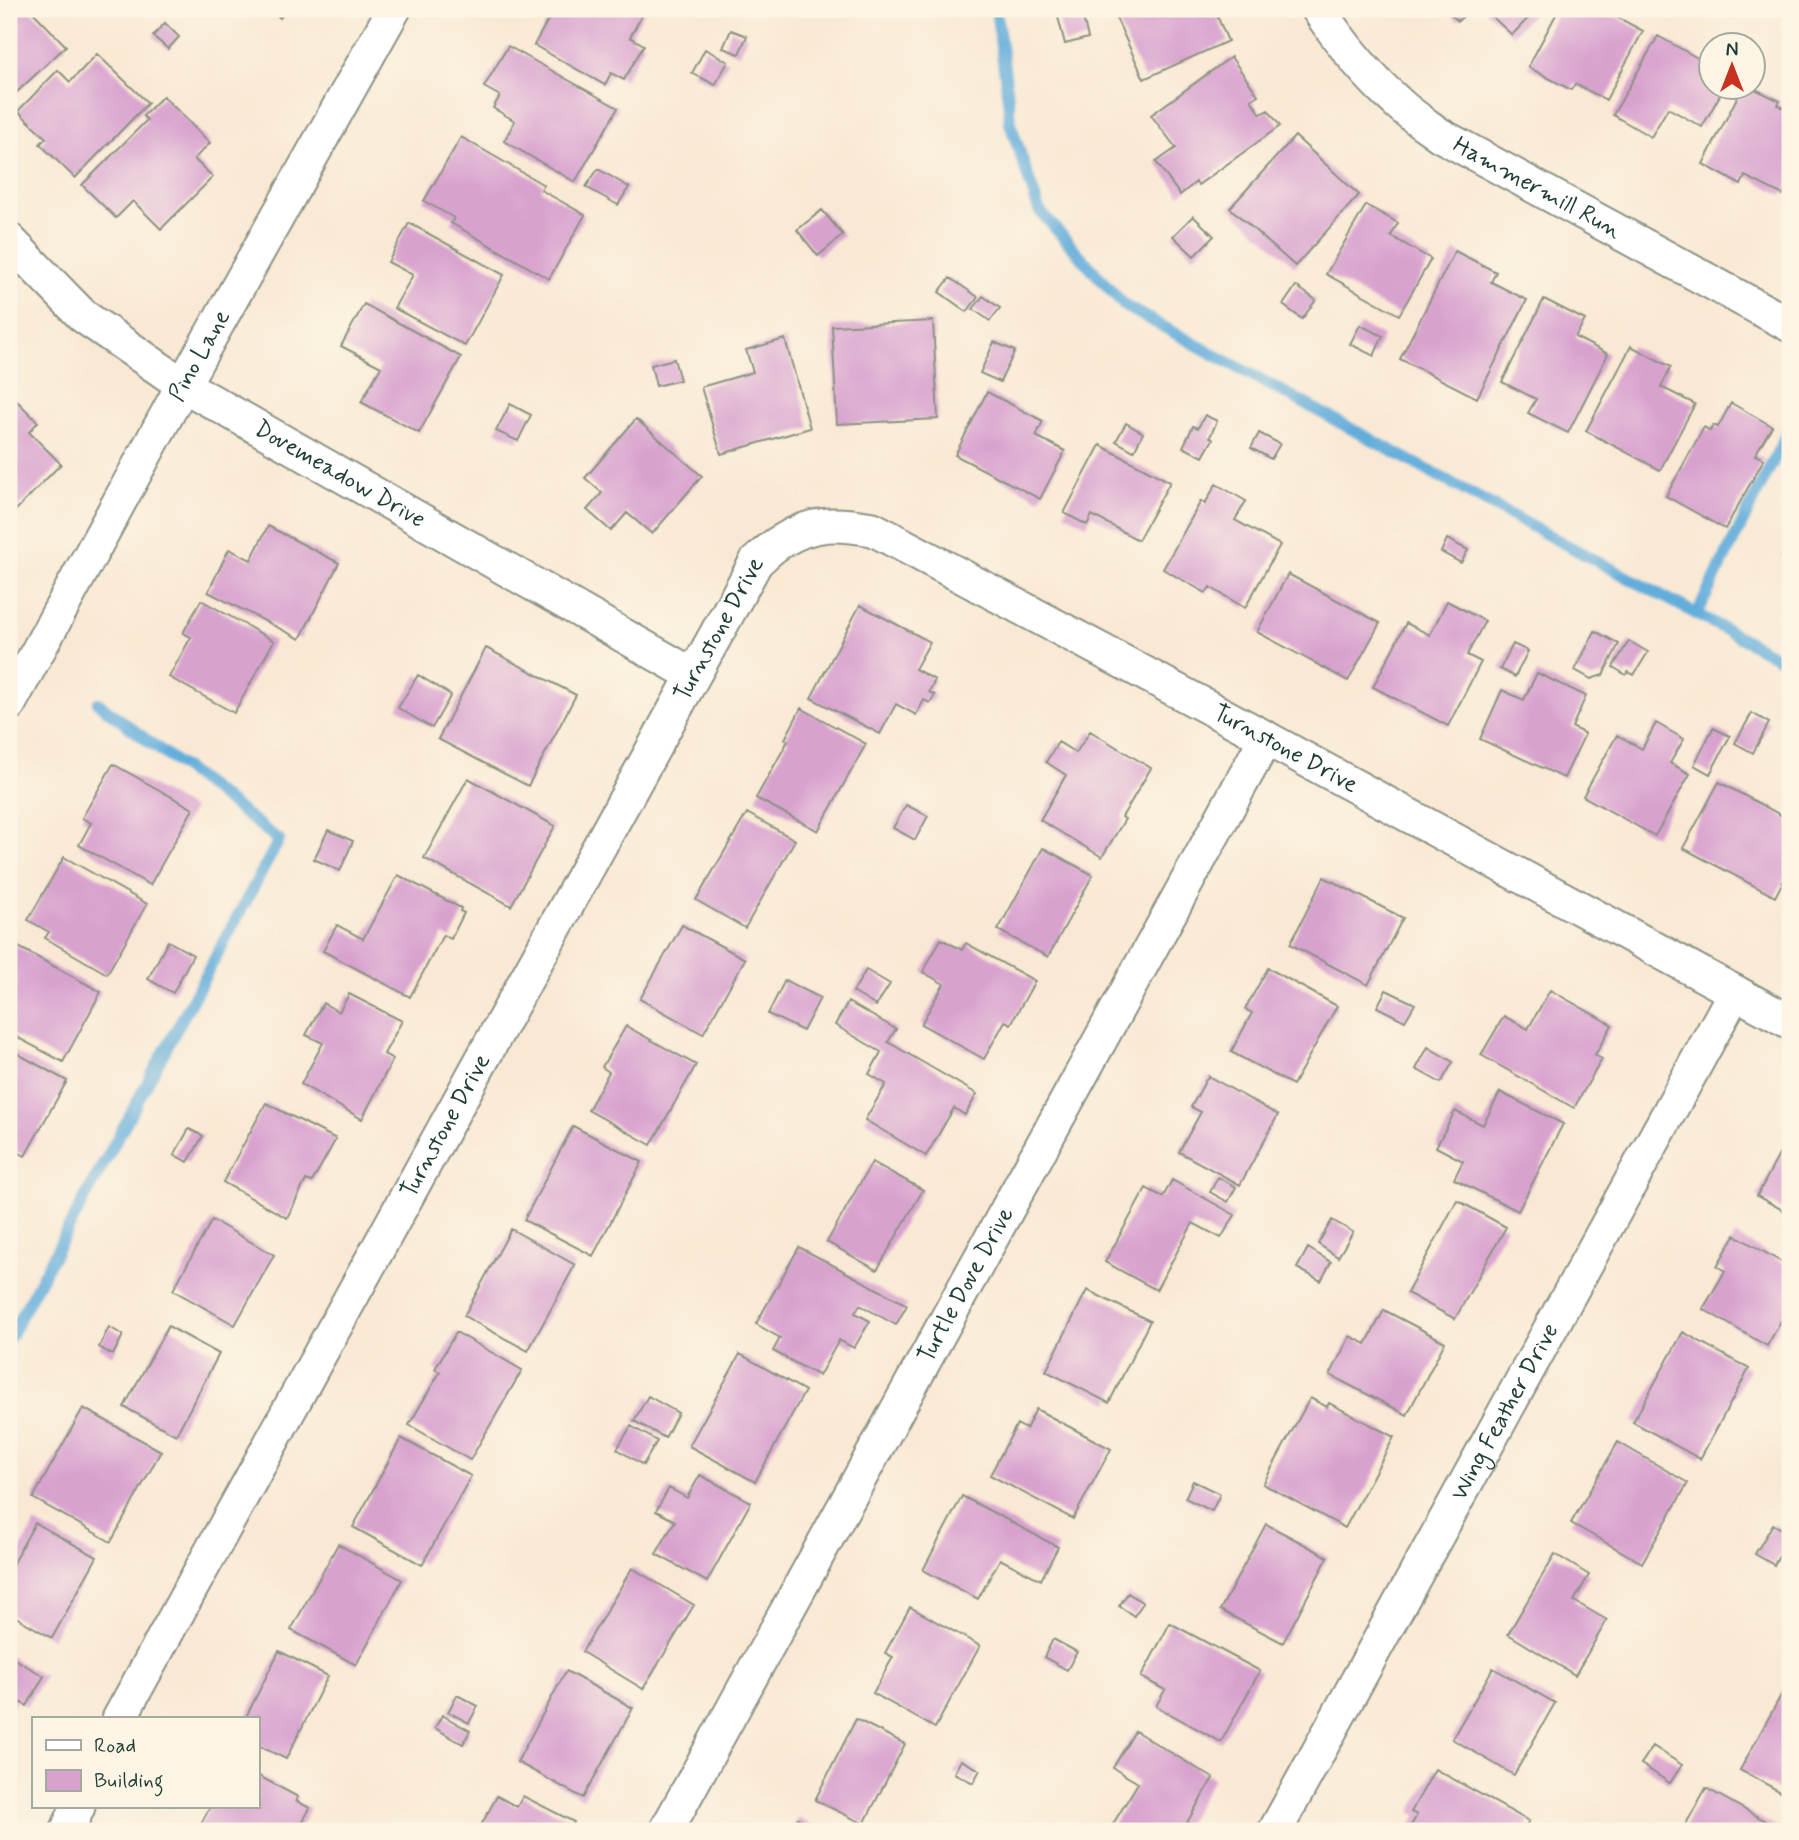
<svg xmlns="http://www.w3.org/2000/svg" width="1799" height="1840" font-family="Mynerve,sans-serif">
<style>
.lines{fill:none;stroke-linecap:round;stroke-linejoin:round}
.stream{stroke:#63addb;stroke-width:12}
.building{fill:#d8a2cf}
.street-casing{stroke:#8c9384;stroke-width:37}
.street{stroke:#fff;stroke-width:33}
.labels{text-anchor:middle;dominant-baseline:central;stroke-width:5;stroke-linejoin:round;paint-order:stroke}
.street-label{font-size:24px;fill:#1f3d34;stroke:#fcf5e5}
</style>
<rect width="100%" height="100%" fill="#fcf5e5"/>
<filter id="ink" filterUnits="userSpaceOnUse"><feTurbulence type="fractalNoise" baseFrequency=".0143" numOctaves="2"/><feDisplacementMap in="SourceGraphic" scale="14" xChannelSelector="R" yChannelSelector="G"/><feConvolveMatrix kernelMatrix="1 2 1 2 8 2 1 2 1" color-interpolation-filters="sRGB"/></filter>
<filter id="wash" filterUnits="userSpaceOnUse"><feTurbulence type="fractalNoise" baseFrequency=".00686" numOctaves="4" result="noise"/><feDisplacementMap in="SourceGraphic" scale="28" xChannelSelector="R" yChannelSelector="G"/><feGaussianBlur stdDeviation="1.57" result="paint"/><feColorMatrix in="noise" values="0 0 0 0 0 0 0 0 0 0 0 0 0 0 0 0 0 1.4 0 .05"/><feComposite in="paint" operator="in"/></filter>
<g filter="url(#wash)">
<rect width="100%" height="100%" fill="#f9e9d4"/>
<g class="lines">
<!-- stream -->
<path class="stream" d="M 996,9 L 1008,98 L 1010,123 L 1039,210 L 1125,306 L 1488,503 L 1790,664
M 1697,614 L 1790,427
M 9,1338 L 279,840 L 98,703"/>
</g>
<g id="blocks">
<!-- building -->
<path class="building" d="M 9,9 L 30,9 L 66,46 L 17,92 L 9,84 Z
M 270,9 L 288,9 L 280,18 Z
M 549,9 L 645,10 L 630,37 L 644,45 L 624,80 L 611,73 L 605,85 L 534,45 L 553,11 Z
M 1073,9 L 1081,9 L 1088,38 L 1065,44 L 1057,13 Z
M 1112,9 L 1205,9 L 1207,13 L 1214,9 L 1228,41 L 1144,79 Z
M 1445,9 L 1470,9 L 1458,21 Z
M 1484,9 L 1537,9 L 1512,35 Z
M 1559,9 L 1602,9 L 1643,31 L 1606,100 L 1575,84 L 1571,90 L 1528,67 Z
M 165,23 L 179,37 L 168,49 L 153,36 Z
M 731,30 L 747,36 L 739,54 L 723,48 Z
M 1658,36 L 1712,66 L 1712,88 L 1724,88 L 1702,127 L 1668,108 L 1651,137 L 1613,115 Z
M 508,46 L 618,108 L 575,182 L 504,141 L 515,121 L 493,108 L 500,96 L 484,87 Z
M 705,49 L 728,62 L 715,85 L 692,73 Z
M 97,54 L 148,103 L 75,178 L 40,144 L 46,138 L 18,111 L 58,70 L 70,82 Z
M 1231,57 L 1258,95 L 1251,100 L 1261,114 L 1268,110 L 1280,126 L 1198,185 L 1196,182 L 1180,195 L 1156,162 L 1176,148 L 1151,115 Z
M 1742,88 L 1753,88 L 1780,101 L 1778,105 L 1790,111 L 1790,182 L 1783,195 L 1745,176 L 1741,185 L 1703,164 Z
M 163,96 L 210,143 L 194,159 L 213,177 L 161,229 L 133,201 L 116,218 L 82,185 L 147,120 L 143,116 Z
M 1295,136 L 1359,195 L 1295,266 L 1230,208 Z
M 461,137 L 544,185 L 541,190 L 585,215 L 549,279 L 451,223 L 454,218 L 424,201 Z
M 598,169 L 629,187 L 618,205 L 586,187 Z
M 1366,205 L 1398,223 L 1391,236 L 1431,259 L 1399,315 L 1326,274 Z
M 822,210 L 843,235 L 818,256 L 797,230 Z
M 1193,216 L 1214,236 L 1194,256 L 1173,236 Z
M 409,223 L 504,275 L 465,346 L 394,308 L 413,275 L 388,262 Z
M 1455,251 L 1496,272 L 1491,282 L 1527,300 L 1477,398 L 1400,359 Z
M 950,278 L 978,297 L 967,312 L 939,292 Z
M 1296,286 L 1316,300 L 1302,319 L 1283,305 Z
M 983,296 L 1000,308 L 990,321 L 973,309 Z
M 1544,299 L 1585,320 L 1575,337 L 1608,354 L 1568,433 L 1528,413 L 1536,399 L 1502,382 Z
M 364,304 L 461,357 L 419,433 L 361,402 L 381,367 L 341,346 Z
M 933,321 L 938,419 L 837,424 L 832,326 Z
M 1360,325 L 1383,336 L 1374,356 L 1350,344 Z
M 785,339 L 810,428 L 721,454 L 701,387 L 753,372 L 746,350 Z
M 994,342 L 1015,351 L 1000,382 L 980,373 Z
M 1631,346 L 1671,367 L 1661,387 L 1695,404 L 1660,470 L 1586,431 Z
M 674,359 L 680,380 L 656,386 L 651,365 Z
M 987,392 L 1043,421 L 1036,436 L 1065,451 L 1040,499 L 955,455 Z
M 9,393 L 38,422 L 29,432 L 61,464 L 9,517 Z
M 1731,403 L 1772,426 L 1755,455 L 1764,459 L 1725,529 L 1666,496 L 1704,427 L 1710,431 L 1713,425 L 1718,427 Z
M 510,404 L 531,415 L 518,441 L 496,431 Z
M 1205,415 L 1217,421 L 1210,437 L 1213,439 L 1203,457 L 1183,447 L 1193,426 L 1198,428 Z
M 636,419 L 702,476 L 652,534 L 627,513 L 611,531 L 587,510 L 602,493 L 585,478 Z
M 1126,423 L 1143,433 L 1134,451 L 1116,441 Z
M 1259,433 L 1280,444 L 1271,459 L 1251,448 Z
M 1100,445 L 1170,482 L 1138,540 L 1092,515 L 1087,525 L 1064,513 Z
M 1216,484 L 1246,501 L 1235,520 L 1280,545 L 1245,608 L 1210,587 L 1206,593 L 1163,569 L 1201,501 L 1205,504 Z
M 268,526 L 339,563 L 300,639 L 208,592 L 229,549 L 251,560 Z
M 1447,539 L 1468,550 L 1461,563 L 1441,552 Z
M 1790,540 L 1790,560 L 1782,556 Z
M 1288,574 L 1380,623 L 1348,681 L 1257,632 Z
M 201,600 L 274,641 L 234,713 L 169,677 L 191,637 L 183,633 Z
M 1447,601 L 1485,621 L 1467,655 L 1481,662 L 1448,726 L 1373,687 L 1406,623 L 1430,635 Z
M 860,605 L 930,642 L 915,669 L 935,680 L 929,692 L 935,695 L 930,703 L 924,700 L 916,715 L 896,704 L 880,734 L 811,698 Z
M 1595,631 L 1619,644 L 1603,675 L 1591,679 L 1575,670 Z
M 1629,641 L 1648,652 L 1634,675 L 1628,672 L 1626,675 L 1613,667 Z
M 1513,644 L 1528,651 L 1515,677 L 1500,669 Z
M 486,648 L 576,695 L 528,786 L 438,739 Z
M 1537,673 L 1586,696 L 1572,727 L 1585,734 L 1564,778 L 1480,739 L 1502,690 L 1524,700 Z
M 418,675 L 451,695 L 432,728 L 398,708 Z
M 801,708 L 866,744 L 818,831 L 756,798 L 788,741 L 785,739 Z
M 1752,713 L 1769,723 L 1753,753 L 1735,743 Z
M 1656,723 L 1684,739 L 1670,763 L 1690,774 L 1655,836 L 1583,796 L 1617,735 L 1642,749 Z
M 1713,728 L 1730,736 L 1710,774 L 1694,765 Z
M 1090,731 L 1151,768 L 1122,817 L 1125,819 L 1102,857 L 1040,820 L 1066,775 L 1046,762 L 1058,742 L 1076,753 Z
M 113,764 L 193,809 L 150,885 L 79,845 L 91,823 L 82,818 Z
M 468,778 L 555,826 L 511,906 L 424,858 Z
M 1719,782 L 1790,820 L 1790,868 L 1775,897 L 1683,848 Z
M 906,805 L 928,816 L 915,840 L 893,828 Z
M 747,813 L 795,840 L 745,928 L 696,900 Z
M 328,830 L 353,841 L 340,871 L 314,859 Z
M 1043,848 L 1093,875 L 1048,957 L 998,930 Z
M 64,857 L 147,904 L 107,974 L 45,938 L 49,932 L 28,920 Z
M 398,875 L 461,908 L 460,911 L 464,913 L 451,939 L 443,935 L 410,997 L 323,951 L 337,925 L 363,939 Z
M 1324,877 L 1403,918 L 1368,985 L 1290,944 Z
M 682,925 L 745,959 L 703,1034 L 640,999 Z
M 941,939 L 962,950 L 966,943 L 1035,981 L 1011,1024 L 1005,1021 L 984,1059 L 921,1024 L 944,984 L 923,972 Z
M 168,941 L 193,955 L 173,993 L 148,979 Z
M 13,944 L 101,992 L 63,1062 L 9,1033 L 9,953 Z
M 1268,968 L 1337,1006 L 1293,1085 L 1231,1052 L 1252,1013 L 1245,1009 Z
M 866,970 L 890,984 L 876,1006 L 853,992 Z
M 785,980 L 820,998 L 803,1031 L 768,1014 Z
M 1386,990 L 1415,1004 L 1405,1021 L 1377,1007 Z
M 1550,990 L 1612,1025 L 1595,1055 L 1602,1059 L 1574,1108 L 1481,1055 L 1504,1016 L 1528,1029 Z
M 349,994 L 402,1021 L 384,1054 L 393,1059 L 362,1119 L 301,1084 L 323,1043 L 306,1035 L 323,1003 L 339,1012 Z
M 848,1002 L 896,1029 L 888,1042 L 977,1094 L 965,1115 L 954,1108 L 926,1156 L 865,1120 L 886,1084 L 869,1074 L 881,1052 L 835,1025 Z
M 626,1026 L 696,1065 L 651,1145 L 588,1110 L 609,1072 L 602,1067 Z
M 1428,1047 L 1453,1062 L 1441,1083 L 1416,1069 Z
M 9,1049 L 67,1081 L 25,1156 L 9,1147 Z
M 1208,1076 L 1278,1115 L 1240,1185 L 1179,1152 L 1201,1112 L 1191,1107 Z
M 1500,1092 L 1563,1124 L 1518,1211 L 1454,1179 L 1463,1161 L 1436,1147 L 1455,1111 L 1483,1125 Z
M 266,1103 L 336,1139 L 312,1182 L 306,1180 L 287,1218 L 223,1182 Z
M 573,1126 L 642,1162 L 593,1256 L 524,1220 Z
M 189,1129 L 203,1136 L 188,1162 L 174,1155 Z
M 1781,1151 L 1790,1156 L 1790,1214 L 1757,1196 Z
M 872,1162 L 923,1190 L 877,1270 L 827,1242 Z
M 1218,1177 L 1236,1187 L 1228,1202 L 1210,1192 Z
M 1172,1180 L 1235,1215 L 1221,1238 L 1193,1223 L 1156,1290 L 1105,1262 L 1146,1188 L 1163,1197 Z
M 1457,1200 L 1506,1227 L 1455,1319 L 1407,1293 Z
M 212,1220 L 274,1255 L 235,1325 L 173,1290 Z
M 1332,1220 L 1353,1232 L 1338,1257 L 1318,1244 Z
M 511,1229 L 575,1265 L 528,1351 L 464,1316 Z
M 1735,1235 L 1790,1267 L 1790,1305 L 1767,1346 L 1703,1309 L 1725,1271 L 1717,1266 Z
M 799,1247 L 907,1305 L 896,1325 L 860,1305 L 855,1313 L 870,1321 L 854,1348 L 839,1340 L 819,1376 L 773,1351 L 780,1338 L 756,1324 Z
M 1308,1248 L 1331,1262 L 1321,1281 L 1297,1268 Z
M 1087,1290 L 1150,1321 L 1109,1403 L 1046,1371 Z
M 1384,1310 L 1445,1342 L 1407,1415 L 1330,1375 L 1350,1336 L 1366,1344 Z
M 168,1326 L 219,1354 L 176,1435 L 124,1407 Z
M 109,1327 L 123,1335 L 113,1355 L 99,1347 Z
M 456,1332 L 522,1370 L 470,1460 L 409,1425 L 440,1372 L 435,1369 Z
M 1683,1332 L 1749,1369 L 1700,1459 L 1633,1422 Z
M 740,1354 L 805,1391 L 755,1482 L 689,1446 Z
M 648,1396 L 678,1413 L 665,1438 L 634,1421 Z
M 1310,1398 L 1327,1407 L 1329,1403 L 1394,1437 L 1345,1528 L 1263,1484 Z
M 83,1408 L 161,1451 L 111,1542 L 33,1498 Z
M 1036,1409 L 1111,1449 L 1073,1519 L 990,1475 L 1017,1424 L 1026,1429 Z
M 631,1426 L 657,1441 L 643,1465 L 617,1449 Z
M 401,1438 L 471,1476 L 422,1565 L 353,1527 Z
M 1618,1442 L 1688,1483 L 1642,1563 L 1571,1523 Z
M 700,1475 L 751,1502 L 707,1582 L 656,1554 L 675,1521 L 656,1511 L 669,1488 L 687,1498 Z
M 1193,1481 L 1220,1494 L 1212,1511 L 1185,1498 Z
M 962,1496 L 1058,1547 L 1041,1580 L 1000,1559 L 978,1599 L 923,1570 Z
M 9,1503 L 17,1507 L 9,1523 Z
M 35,1523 L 97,1557 L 52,1638 L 9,1613 L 9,1570 Z
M 1266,1524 L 1328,1557 L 1283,1643 L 1220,1610 Z
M 1773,1524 L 1790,1534 L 1786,1544 L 1790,1547 L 1784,1557 L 1780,1554 L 1774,1565 L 1755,1554 Z
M 338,1544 L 402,1580 L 356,1665 L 291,1630 Z
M 1555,1554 L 1589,1575 L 1574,1601 L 1607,1620 L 1575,1675 L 1508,1634 Z
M 632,1568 L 694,1605 L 643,1689 L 582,1652 Z
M 1128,1593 L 1143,1603 L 1134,1616 L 1119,1606 Z
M 910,1607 L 980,1646 L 935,1728 L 873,1693 L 893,1657 L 885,1653 Z
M 1170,1623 L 1260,1671 L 1221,1742 L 1156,1706 L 1165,1690 L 1141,1677 Z
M 1053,1639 L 1077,1652 L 1067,1670 L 1044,1657 Z
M 279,1651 L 328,1676 L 286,1759 L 257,1745 L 257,1719 L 245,1719 Z
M 9,1656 L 44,1676 L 27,1706 L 16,1700 L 9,1713 Z
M 1493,1668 L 1555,1703 L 1514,1775 L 1452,1739 Z
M 566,1671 L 633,1708 L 583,1798 L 517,1762 Z
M 1790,1679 L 1790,1797 L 1740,1770 Z
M 457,1695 L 478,1706 L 469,1723 L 448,1712 Z
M 442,1715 L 470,1731 L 463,1744 L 435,1728 Z
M 856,1719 L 905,1744 L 864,1824 L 815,1800 Z
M 1135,1731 L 1213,1778 L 1182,1831 L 1125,1831 L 1113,1824 L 1138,1783 L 1113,1768 Z
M 1653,1746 L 1682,1765 L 1670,1783 L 1641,1764 Z
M 961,1760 L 980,1770 L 973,1783 L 954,1773 Z
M 1435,1769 L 1529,1821 L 1523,1831 L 1408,1831 L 1417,1815 L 1411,1812 Z
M 257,1775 L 298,1797 L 296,1801 L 310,1808 L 298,1831 L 197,1831 L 210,1807 L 257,1807 Z
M 1706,1788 L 1783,1831 L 1682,1831 Z
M 497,1796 L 517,1807 L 523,1796 L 574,1822 L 570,1831 L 478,1831 Z
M 798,1818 L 822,1831 L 790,1831 Z"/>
</g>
</g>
<g filter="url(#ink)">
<use href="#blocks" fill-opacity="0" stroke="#8c9384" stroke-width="2"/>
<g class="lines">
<!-- street casing -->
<g class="street-casing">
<g id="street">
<path id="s1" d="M 1318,9 C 1341,43 1365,74 1396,101 C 1409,114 1425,124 1440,135 L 1790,325"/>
<path id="s2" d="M 9,240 L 83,316 L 183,385 L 693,675"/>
<path id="s3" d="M 9,704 L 183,385 L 394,9"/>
<path id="s4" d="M 119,1719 L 756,562 C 764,555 772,546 782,541 C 813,521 839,523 873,529 L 1266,738 L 1790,1022"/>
<path d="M 67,1831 L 78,1807"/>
<path id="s5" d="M 666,1831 L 1266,738"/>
<path id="s6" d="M 1275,1831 L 1735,992"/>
</g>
</g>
<!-- street -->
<use href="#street" class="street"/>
</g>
</g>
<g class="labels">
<!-- street labels -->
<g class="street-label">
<text stroke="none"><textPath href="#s1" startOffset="287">Hammermill Run</textPath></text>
<text stroke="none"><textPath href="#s3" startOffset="397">Pino Lane</textPath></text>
<text stroke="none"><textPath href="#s2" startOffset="408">Dovemeadow Drive</textPath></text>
<text stroke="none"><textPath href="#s4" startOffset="1244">Turnstone Drive</textPath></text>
<text stroke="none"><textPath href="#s4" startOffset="1916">Turnstone Drive</textPath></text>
<text stroke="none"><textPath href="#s4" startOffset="677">Turnstone Drive</textPath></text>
<text stroke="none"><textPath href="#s5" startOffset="623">Turtle Dove Drive</textPath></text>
<text stroke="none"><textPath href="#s6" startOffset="478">Wing Feather Drive</textPath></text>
</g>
</g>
<!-- margin -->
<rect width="1799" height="1840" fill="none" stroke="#fcf5e5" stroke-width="35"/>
<!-- legend -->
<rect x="32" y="1717" width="228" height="91" fill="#fcf5e5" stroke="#a4ab9e" stroke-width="2"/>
<rect x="46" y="1740" width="35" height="10" fill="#ffffff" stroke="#a4ab9e" stroke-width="2"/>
<text x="94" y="1752" font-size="21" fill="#1f3d34">Road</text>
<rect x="46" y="1770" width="35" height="21" fill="#d8a2cf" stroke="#a4ab9e" stroke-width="2"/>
<text x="94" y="1787" font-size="21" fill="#1f3d34">Building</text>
<!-- north arrow -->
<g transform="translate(1732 66)"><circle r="33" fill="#fcf5e5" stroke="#a4ab9e" stroke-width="2"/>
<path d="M0-5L12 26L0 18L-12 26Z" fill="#c8321e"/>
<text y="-10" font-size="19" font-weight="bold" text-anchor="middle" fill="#1f3d34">N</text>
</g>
</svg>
